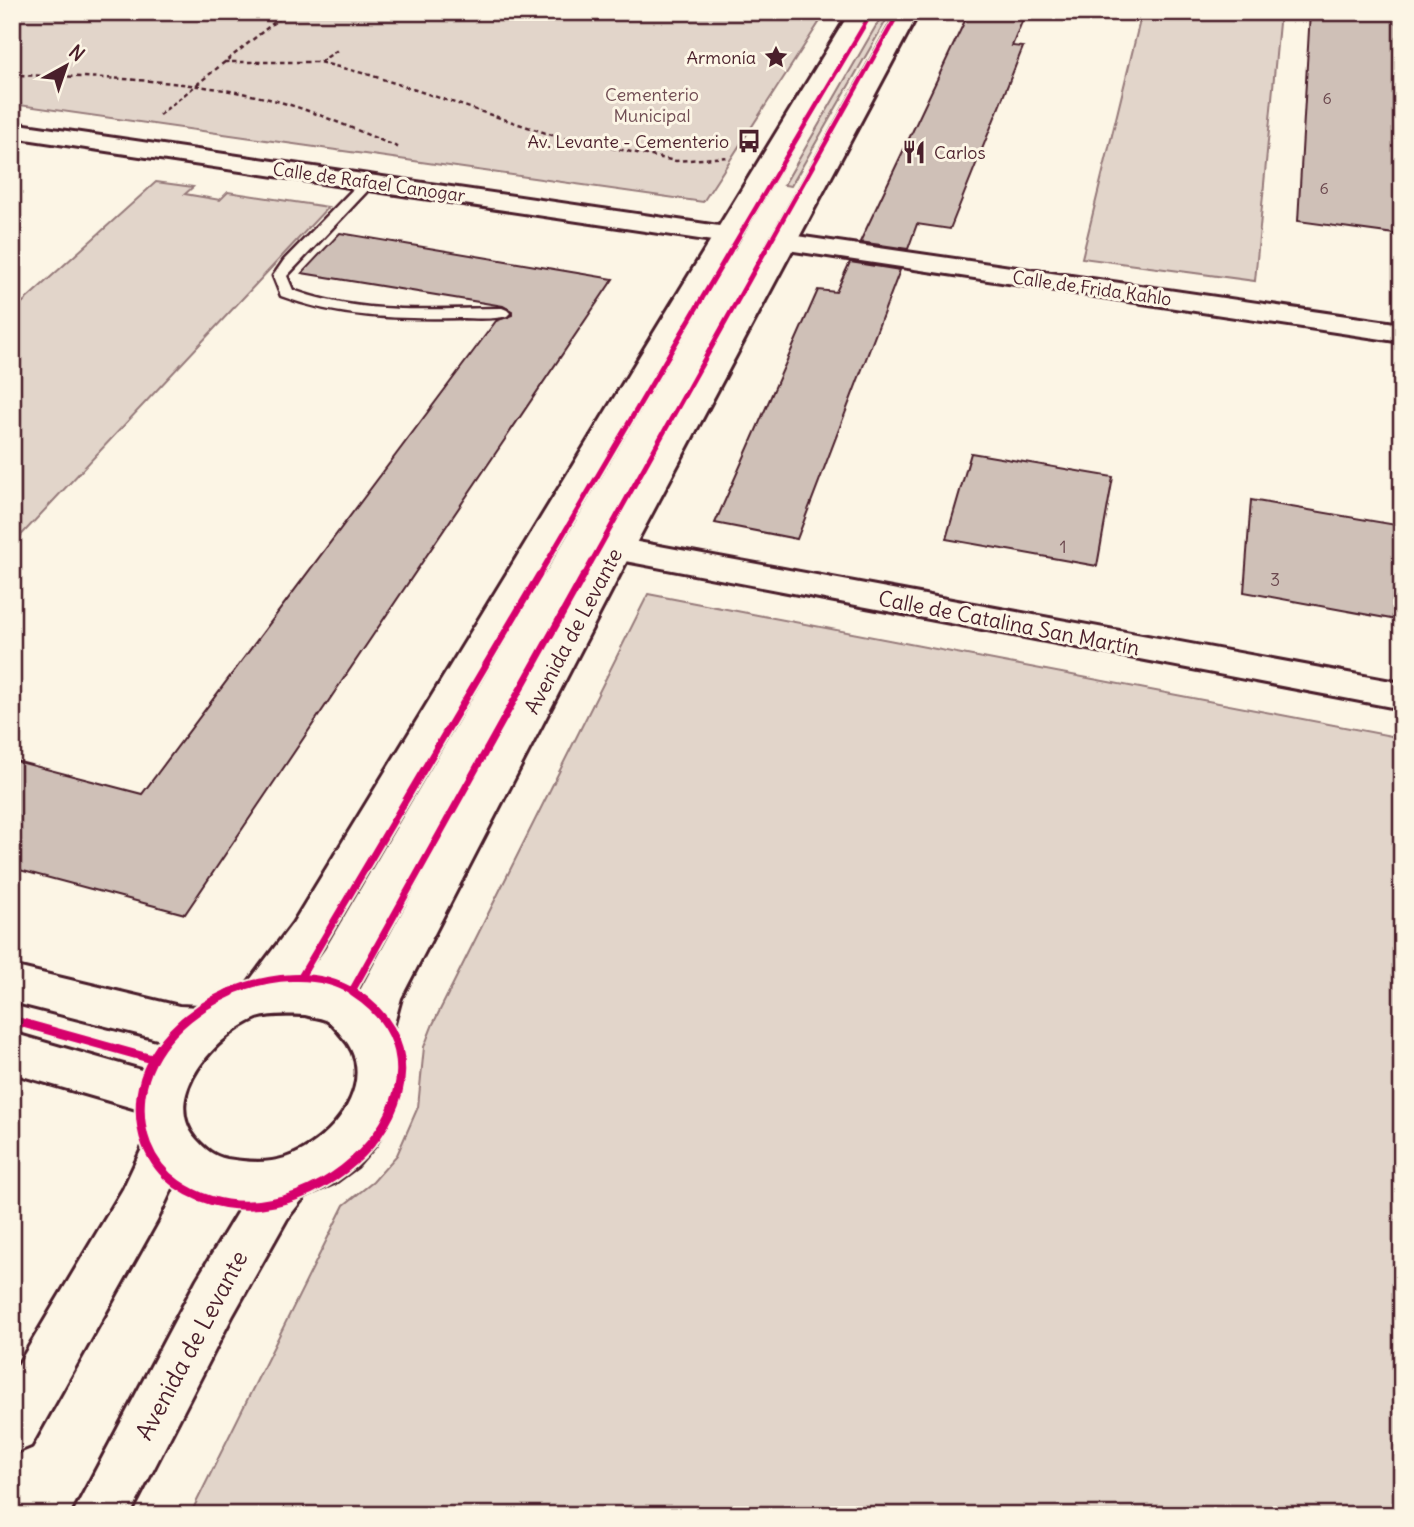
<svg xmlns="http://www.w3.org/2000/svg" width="1414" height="1527" font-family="Delius,sans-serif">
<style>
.green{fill:#e2d5ca;stroke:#967a7a;stroke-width:2}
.building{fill:#cfc0b7;stroke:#4a1f2b;stroke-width:2}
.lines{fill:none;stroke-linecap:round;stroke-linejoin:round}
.lane-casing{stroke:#4a1f2b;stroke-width:5}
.street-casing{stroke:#4a1f2b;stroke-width:6}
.secondary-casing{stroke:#4a1f2b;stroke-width:6}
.path{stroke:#4a1f2b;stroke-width:2.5;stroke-dasharray:4.5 3.5;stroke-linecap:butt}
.lane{fill:#fcf5e5;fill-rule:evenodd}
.street{fill:#fcf5e5;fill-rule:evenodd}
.secondary{fill:#fcf5e5;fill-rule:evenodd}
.cycleway-far3-casing{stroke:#fcf5e5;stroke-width:7}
.cycleway-far2-casing{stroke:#fcf5e5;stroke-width:9}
.cycleway-far1-casing{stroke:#fcf5e5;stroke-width:11}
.cycleway-casing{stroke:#fcf5e5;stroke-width:13}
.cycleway-far3{stroke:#d6006c;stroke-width:4.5}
.cycleway-far2{stroke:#d6006c;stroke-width:5}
.cycleway-far1{stroke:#d6006c;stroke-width:7}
.cycleway{stroke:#d6006c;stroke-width:9}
.labels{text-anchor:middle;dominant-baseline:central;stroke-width:6;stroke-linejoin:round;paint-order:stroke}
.far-number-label{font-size:16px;fill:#6b474e}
.far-poi-label{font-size:18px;fill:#4a1f2b;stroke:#fcf5e5;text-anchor:end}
.far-park-label{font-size:18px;fill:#704c53;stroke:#fcf5e5}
.far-street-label{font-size:18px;fill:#4a1f2b;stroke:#fcf5e5}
.number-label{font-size:18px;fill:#6b474e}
.street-label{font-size:21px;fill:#4a1f2b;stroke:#fcf5e5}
.near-street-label{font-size:24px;fill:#4a1f2b;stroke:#fcf5e5}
</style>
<rect width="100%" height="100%" fill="#fcf5e5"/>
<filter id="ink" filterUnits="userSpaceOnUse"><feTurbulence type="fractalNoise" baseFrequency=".0143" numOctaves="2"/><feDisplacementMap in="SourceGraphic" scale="14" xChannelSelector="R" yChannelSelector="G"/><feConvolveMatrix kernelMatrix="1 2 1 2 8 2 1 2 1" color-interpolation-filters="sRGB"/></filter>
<g filter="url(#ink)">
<!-- green -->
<path class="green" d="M 12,12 L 826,12 L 703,202 L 12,104 Z
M 884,12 L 891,12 L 791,186 L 784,185 Z
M 1142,12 L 1280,12 L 1255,281 L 1082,258 Z
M 156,182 L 193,187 L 185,194 L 220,200 L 228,192 L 328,207 L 12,545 L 12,312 Z
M 648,594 L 1402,738 L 1402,1515 L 190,1515 L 344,1205 L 373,1182 L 397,1155 L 418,1107 L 424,1047 L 433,1024 Z"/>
<!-- building -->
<path class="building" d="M 969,12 L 1026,12 L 1012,46 L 1023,47 L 950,229 L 917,224 L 908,249 L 860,242 Z
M 1310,12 L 1402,12 L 1402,235 L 1298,221 Z
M 340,233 L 613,279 L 185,914 L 12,868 L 12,760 L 142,794 L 496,321 L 512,315 L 512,311 L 503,306 L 302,273 Z
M 850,262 L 900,270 L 797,539 L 715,523 L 818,290 L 836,292 Z
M 971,453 L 1113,477 L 1097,566 L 946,539 Z
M 1251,500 L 1402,526 L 1402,621 L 1244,592 Z"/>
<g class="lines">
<!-- lane casing -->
<g class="lane-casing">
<path id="lane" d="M 368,178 L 373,179 L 373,185 L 287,276 L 293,290 C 360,315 431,309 502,308 L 507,310 L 510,313 L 507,316 C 492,320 474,318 458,318 C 397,319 339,318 281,296 L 273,276 L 284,260 L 363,179 Z"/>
</g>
<!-- street casing -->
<g class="street-casing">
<path id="street" d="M 12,123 L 726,227 L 735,229 L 739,235 L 735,241 L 726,243 L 12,137 Z
M 783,234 L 1402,324 L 1402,342 L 774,248 L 770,242 L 774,236 Z
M 616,538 L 1402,683 L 1402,709 L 604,557 L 599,549 L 604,541 Z"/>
</g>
<!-- secondary casing -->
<g class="secondary-casing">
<path id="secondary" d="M 850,12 L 871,12 L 323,947 L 301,978 L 331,984 L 358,994 L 599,549 L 898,12 L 919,12 L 633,549 L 401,998 L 391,1035 L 400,1056 L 402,1082 L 389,1121 L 375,1145 L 357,1166 L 334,1183 L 305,1196 L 287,1219 L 233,1315 L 130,1515 L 72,1515 L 197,1279 L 241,1206 L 214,1200 L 175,1182 L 157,1221 L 31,1446 L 12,1454 L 12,1375 L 123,1189 L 146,1140 L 140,1110 L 12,1073 L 12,1033 L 148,1072 L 165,1041 L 12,1002 L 12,966 L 179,1006 L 200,1007 L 225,992 L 247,984 L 293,923 ZM 305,1015 C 312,1017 319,1017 326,1020 C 332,1023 337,1030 341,1035 C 383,1079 332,1143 285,1158 C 267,1164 245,1162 227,1159 C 213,1156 205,1149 196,1139 C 159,1096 218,1034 257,1018 C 272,1013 290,1015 305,1015 Z"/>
</g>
<!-- path -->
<path class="path" d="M 12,13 L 15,12
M 224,62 L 319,62 L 370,75 L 558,137 L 676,161 L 728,157
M 320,62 L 339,49
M 12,75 C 97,77 186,79 269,99 C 314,110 357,131 400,148
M 159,115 L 287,12"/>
<!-- lane -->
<use href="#lane" class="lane"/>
<!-- street -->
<use href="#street" class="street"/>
<!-- secondary -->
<use href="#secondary" class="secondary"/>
<!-- cycleway-far3 casing -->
<g class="cycleway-far3-casing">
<path id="cycleway-far3" d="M 729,253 L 872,12
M 764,253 L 899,12"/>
</g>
<!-- cycleway-far2 casing -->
<g class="cycleway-far2-casing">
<path id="cycleway-far2" d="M 538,577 L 730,251
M 583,577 L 765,251"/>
</g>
<!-- cycleway-far1 casing -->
<g class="cycleway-far1-casing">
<path id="cycleway-far1" d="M 301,977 L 539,575
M 352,991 L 584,575
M 227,993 C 267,976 317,969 355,993"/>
</g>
<!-- cycleway casing -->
<g class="cycleway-casing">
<path id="cycleway" d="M 231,992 C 188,1011 148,1046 141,1095 C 137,1130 148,1163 177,1184 C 298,1268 491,1081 353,992
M 12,1020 L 152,1059"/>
</g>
<!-- cycleway-far3 -->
<use href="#cycleway-far3" class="cycleway-far3"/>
<!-- cycleway-far2 -->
<use href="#cycleway-far2" class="cycleway-far2"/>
<!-- cycleway-far1 -->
<use href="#cycleway-far1" class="cycleway-far1"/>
<!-- cycleway -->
<use href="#cycleway" class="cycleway"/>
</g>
</g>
<!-- icons -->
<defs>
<g id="sight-bare" transform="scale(1.89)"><path d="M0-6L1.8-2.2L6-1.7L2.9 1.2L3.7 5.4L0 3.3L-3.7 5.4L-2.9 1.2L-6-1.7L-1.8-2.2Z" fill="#4a1f2b" stroke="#fcf5e5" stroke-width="2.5" paint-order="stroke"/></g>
<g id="bus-bare" transform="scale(1.89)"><path d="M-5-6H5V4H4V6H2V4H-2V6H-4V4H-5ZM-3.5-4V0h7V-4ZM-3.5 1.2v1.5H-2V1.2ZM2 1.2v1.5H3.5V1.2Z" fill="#4a1f2b" stroke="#fcf5e5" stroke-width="2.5" paint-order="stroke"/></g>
<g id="restaurant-bare" transform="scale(1.89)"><path d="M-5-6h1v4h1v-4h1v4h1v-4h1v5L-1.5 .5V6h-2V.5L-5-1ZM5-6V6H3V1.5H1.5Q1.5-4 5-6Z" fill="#4a1f2b" stroke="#fcf5e5" stroke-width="2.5" paint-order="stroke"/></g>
</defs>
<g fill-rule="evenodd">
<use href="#sight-bare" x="776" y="57"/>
<use href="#bus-bare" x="749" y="141"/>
<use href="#restaurant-bare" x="914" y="152"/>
</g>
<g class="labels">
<!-- far-number labels -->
<g class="far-number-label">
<text x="1327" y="98">6</text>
<text x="1324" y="188">6</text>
</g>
<!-- far-poi labels -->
<g class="far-poi-label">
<text x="756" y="57">Armonía</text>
<text x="729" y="141">Av. Levante - Cementerio</text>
<text x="934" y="152" text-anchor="start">Carlos</text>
</g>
<!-- far-park labels -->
<g class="far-park-label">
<text x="652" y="94">Cementerio<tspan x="652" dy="21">Municipal</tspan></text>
</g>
<!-- far-street labels -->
<g class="far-street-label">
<text transform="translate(369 182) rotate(8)">Calle de Rafael Canogar</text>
<text transform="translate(1092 288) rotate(8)">Calle de Frida Kahlo</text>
</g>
<!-- number labels -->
<g class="number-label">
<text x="1063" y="546">1</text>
<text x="1275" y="579">3</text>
</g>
<!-- street labels -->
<g class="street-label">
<text transform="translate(1009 623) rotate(11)">Calle de Catalina San Martín</text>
<text transform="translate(573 631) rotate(-62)">Avenida de Levante</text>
</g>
<!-- near-street labels -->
<g class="near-street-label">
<text transform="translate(191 1345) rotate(-62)">Avenida de Levante</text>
</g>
</g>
<!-- margin -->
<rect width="1414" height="1527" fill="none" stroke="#fcf5e5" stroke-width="42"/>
<rect x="21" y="21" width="1372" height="1485" fill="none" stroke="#4a1f2b" stroke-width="2.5" filter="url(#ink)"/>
<!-- north arrow -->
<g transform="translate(66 66) rotate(40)" stroke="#fcf5e5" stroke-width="5" paint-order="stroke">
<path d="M0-5L12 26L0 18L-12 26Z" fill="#4a1f2b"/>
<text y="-10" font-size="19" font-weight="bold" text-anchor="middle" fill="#4a1f2b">N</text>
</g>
</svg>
